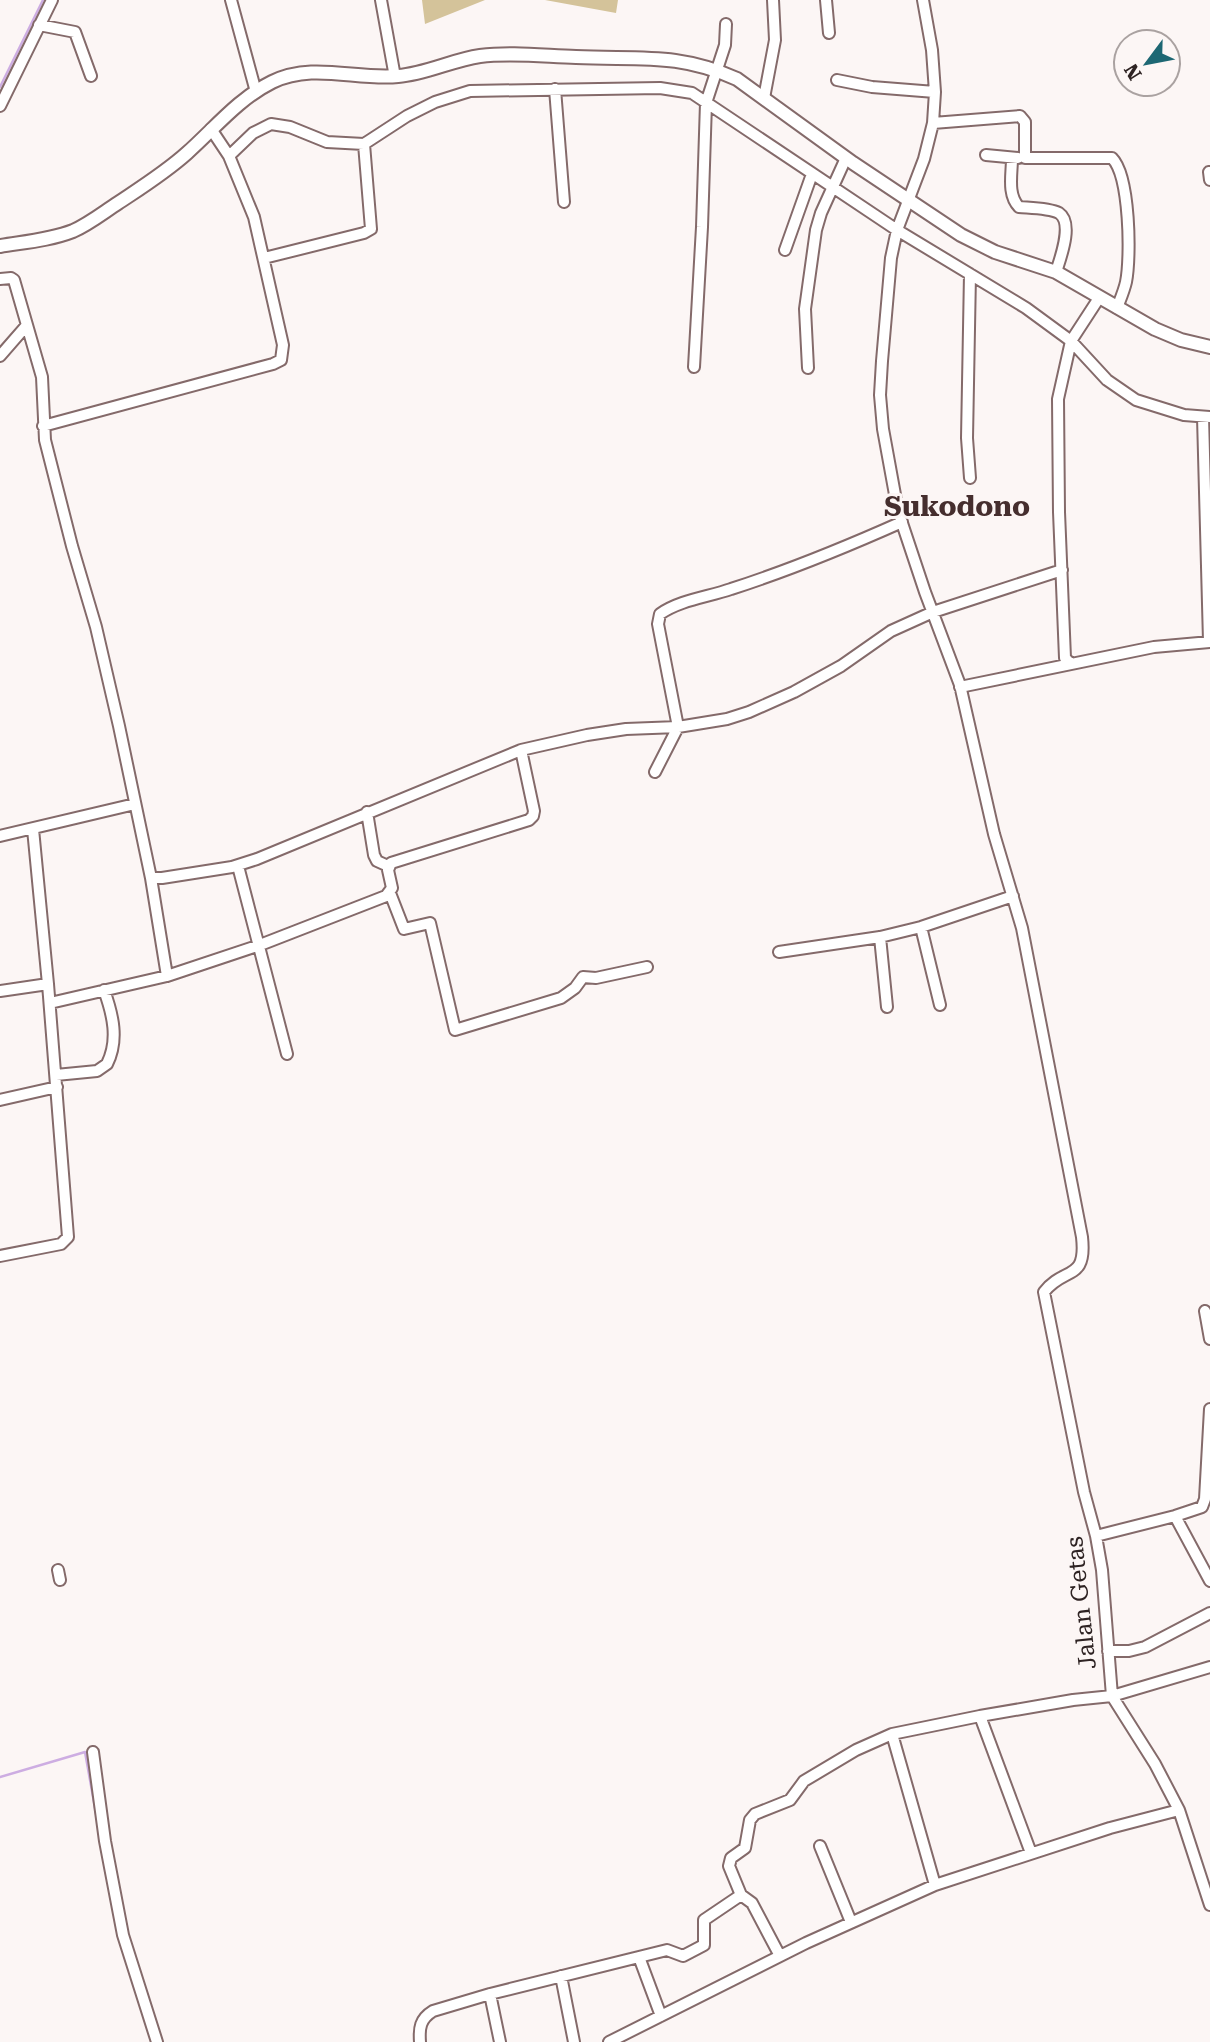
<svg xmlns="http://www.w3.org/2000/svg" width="1210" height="2042" font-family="'Roboto Serif',serif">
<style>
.green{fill:#d4c39a}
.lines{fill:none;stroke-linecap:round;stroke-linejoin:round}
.stream{stroke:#cdade2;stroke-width:2.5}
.minor-casing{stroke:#846a6a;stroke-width:14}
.major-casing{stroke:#846a6a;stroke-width:16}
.minor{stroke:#fff;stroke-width:10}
.major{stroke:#fff;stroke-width:12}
.labels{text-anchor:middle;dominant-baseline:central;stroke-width:6;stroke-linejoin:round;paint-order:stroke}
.street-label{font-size:24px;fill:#2e2323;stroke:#fcf6f5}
.quarter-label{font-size:28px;font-weight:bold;fill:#452e2e;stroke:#fcf6f5}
</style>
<rect width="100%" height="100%" fill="#fcf6f5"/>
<!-- green -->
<path class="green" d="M 422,0 L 485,0 L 425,24 Z
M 545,0 L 618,0 L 616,13 Z"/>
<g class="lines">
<!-- stream -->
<path class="stream" d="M 0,87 L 43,0
M 0,1777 L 85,1752 L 97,1819"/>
<!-- minor casing -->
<g class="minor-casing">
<path id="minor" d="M 231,0 L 256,92
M 381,0 L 395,77
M 826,0 L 829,33
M 923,0 L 932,50 L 935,92 L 933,123 L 924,159 L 897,230 L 891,258 L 882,361 L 880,395 L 883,429 L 898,511 L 925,592 L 960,685 L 994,834 L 1022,928 L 1082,1237 C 1087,1282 1064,1266 1044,1292 L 1084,1492 L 1096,1536 L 1102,1570 L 1112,1696 L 1155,1764 L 1179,1810 L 1210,1905
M 39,25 L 75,32 L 91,76
M 837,80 L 872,87 L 935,92
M 555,89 L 564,202
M 764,98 L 775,40 L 773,0
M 0,106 L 52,0
M 933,123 L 1020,116 L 1025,122 L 1025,158 L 1112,158 C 1130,176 1131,257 1126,282 C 1124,291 1120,300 1117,308
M 986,155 L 1018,158
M 229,156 L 253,133 L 271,124 L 290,127 L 327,142 L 364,144 L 407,116 L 435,102 L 470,91 L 660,88 L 692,93 L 897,230 L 1026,308 L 1071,341 L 1107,380 L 1136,400 L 1184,415 L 1210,417
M 1012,158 C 1012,174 1007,195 1019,207 C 1031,208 1049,208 1059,213 C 1074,223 1060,259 1056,272
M 1209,172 L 1210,180
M 785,250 L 812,174
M 264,258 L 364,233 L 371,229 L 364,144
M 970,274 L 967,438 L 970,478
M 0,279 L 11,278 L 14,280 L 42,377 L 45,440 L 72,546 L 96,627 L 119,726 L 151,878 L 167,976 L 260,945 L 386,896 L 392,888 L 388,870 L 391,863 L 529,820 L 533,816 L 534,811 L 521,750
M 0,356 L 27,325
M 694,367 L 702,227 L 706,103 L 725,45 L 726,24
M 808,368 L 805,309 L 816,230 L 821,213 L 846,158
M 1203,417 L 1209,641
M 43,426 L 273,364 L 281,360 L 283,345 L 254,217 L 229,156 L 211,129
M 1070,663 L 1065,658 L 1059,512 L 1058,399 L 1071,341 L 1099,298
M 960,687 L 1154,647 L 1210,642
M 655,772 L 678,727 L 658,624 L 660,614 C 680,600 708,597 731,589 C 790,570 846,547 902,522
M 367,812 L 374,855 L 377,861 L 388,866
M 0,836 L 135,804
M 238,866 L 287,1054
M 151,878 L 162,878 L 232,867 L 257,859 L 521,750 L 587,735 L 626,729 L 678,727 L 727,719 L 749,712 L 794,692 L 841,666 L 891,631 L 933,612 L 1062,570
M 390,893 L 404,929 L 430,923 L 455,1030 L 561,998 L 575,988 L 583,977 L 596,978 L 647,967
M 921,927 L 940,1005
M 880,937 L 887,1007
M 779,952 L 880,937 L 921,927 L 1013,896
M 0,991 L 48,984
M 50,1003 L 167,976
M 56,1075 L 97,1071 L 107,1064 C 119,1040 113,1015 104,990
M 0,1100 L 57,1087
M 0,1256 L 61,1244 L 68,1237 L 48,984 L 33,829
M 1205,1311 L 1210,1339
M 1175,1516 L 1210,1581
M 1096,1536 L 1175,1516 L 1202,1507 L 1205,1499 L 1210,1409
M 58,1570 L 60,1580
M 1108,1651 L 1129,1651 L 1145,1647 L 1210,1613
M 980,1716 L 1031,1853
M 892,1734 L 935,1885
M 93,1752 L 105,1841 L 123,1935 L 157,2042
M 820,1846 L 851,1922
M 780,1956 L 752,1903 L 741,1895 L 729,1866 L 731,1858 L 745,1848 L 750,1820 L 755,1814 L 790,1800 L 804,1781 L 856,1750 L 892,1734 L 980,1716 L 1073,1700 L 1112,1696 L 1210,1667
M 639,1957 L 661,2016
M 561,1976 L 574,2042
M 490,1994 L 500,2042
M 420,2042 C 419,2028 420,2019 433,2011 L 490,1994 L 667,1950 L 683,1956 L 704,1945 L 704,1920 L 741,1895
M 609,2042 L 806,1943 L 935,1885 L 1110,1828 L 1179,1810"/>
</g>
<!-- major casing -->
<g class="major-casing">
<path id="major" d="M 0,246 C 24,242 50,240 73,231 C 89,224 104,212 118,203 C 142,187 166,172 187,153 C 215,128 238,99 272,82 C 313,62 355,80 398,76 C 426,74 452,60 480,56 C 511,52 544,56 576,57 C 637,60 678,52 737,79 L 853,163 L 961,235 L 995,252 L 1056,272 L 1155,329 L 1181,340 L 1210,347"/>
</g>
<!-- minor -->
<use href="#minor" class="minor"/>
<!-- major -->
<use href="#major" class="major"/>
</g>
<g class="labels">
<!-- street labels -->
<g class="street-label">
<text transform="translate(1081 1603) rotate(-96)">Jalan Getas</text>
</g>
<!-- quarter labels -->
<g class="quarter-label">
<text x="957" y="506">Sukodono</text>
</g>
</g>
<!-- north arrow -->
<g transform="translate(1147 63) rotate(238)"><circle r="33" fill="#fcf6f5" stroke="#aaa2a1" stroke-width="2"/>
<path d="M0-5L12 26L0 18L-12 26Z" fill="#1d6773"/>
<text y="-10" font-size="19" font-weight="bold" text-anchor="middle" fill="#2e2323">N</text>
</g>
</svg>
